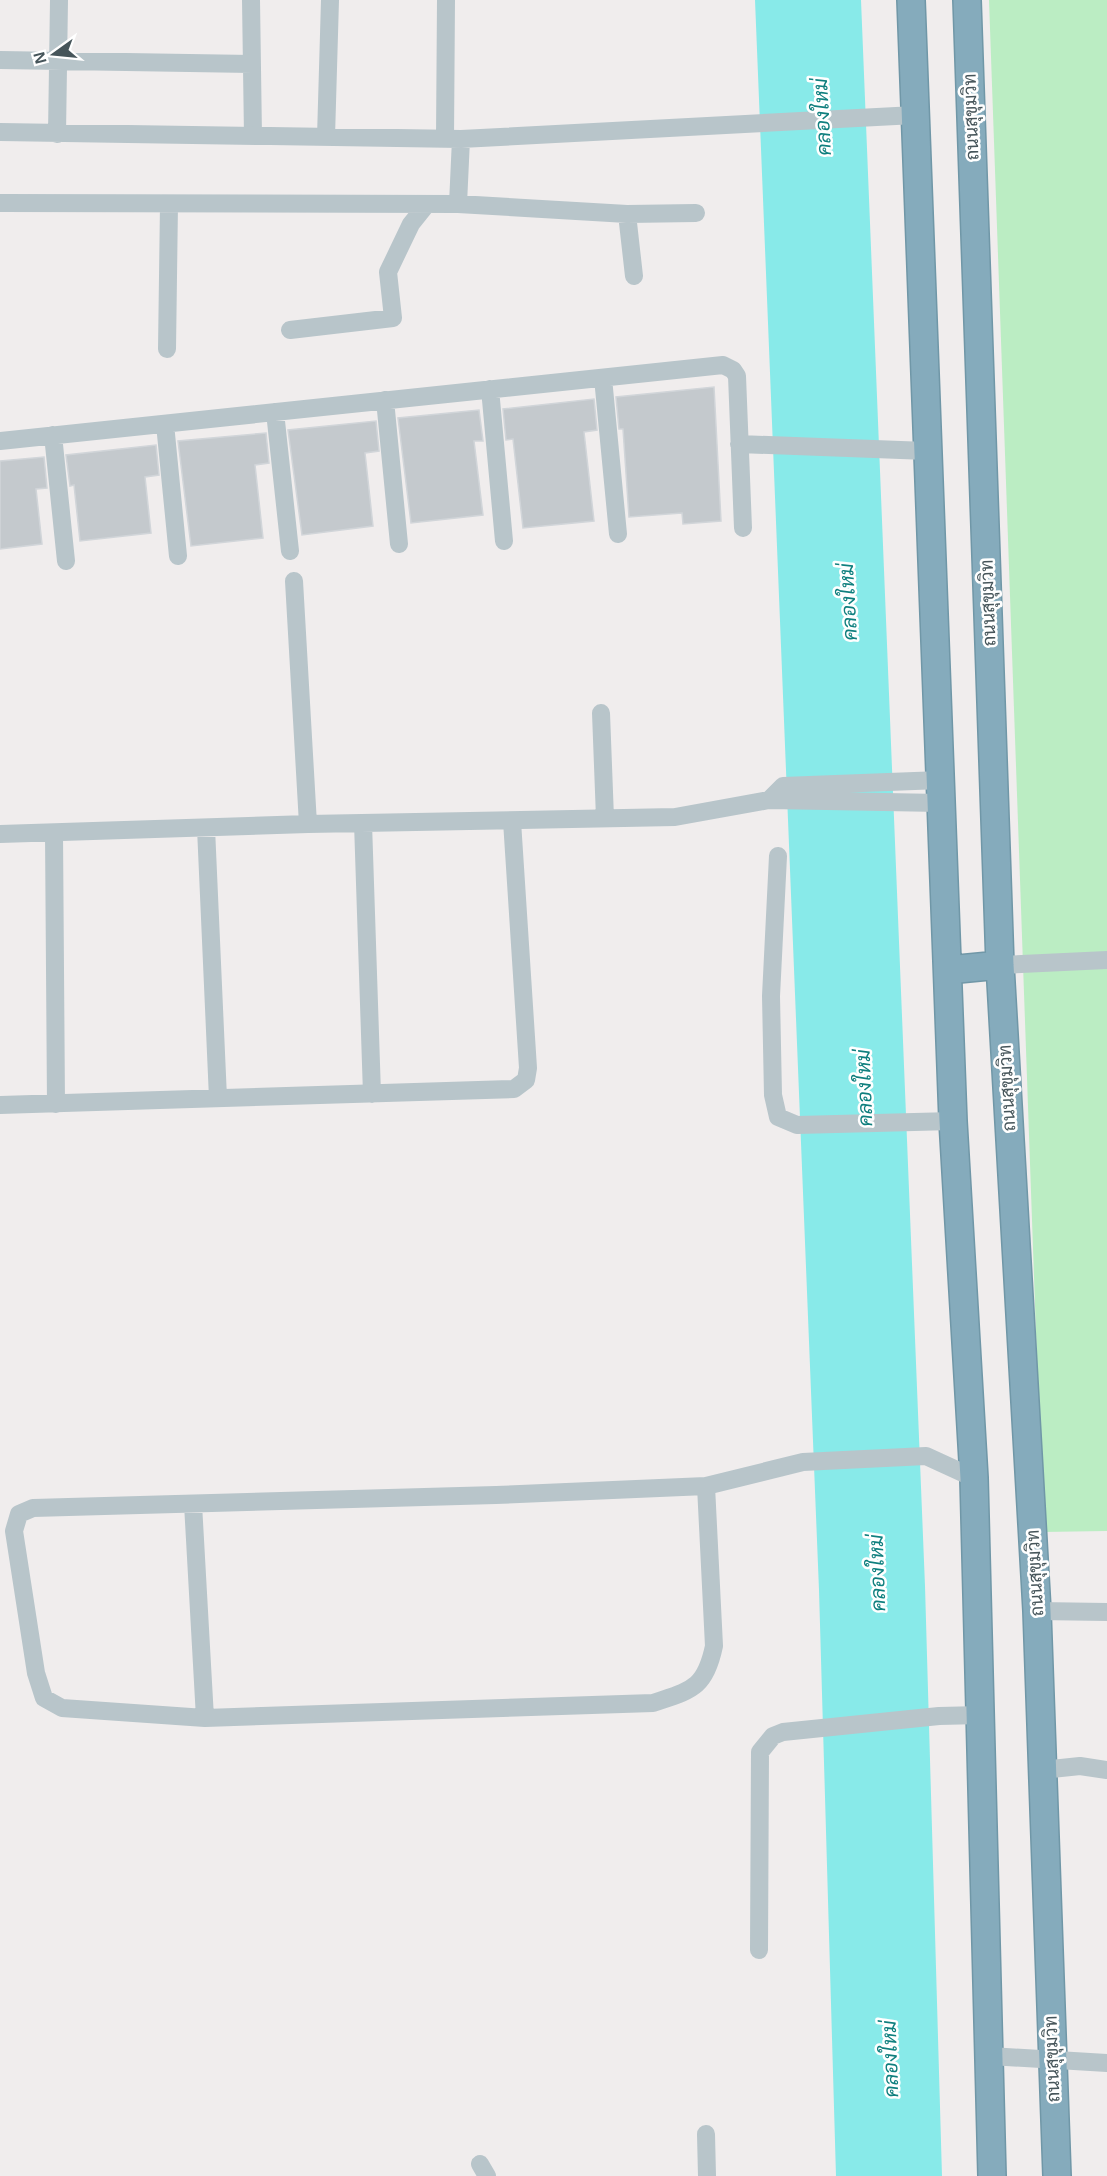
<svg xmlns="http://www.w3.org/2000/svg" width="1107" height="2176" font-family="Arial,Sarabun,sans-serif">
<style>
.green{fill:#bbedc3}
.water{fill:#88eae9}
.building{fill:#c4c9cd;stroke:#d1d5d9;stroke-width:1.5}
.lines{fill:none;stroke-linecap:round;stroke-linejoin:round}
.highway-casing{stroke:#7097a7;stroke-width:30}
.minor{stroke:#b8c5ca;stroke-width:18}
.highway{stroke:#85abbc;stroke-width:27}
.labels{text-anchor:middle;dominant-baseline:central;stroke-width:5;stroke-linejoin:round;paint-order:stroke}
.street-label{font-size:18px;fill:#46555a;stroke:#fff}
.water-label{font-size:20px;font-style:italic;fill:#0f7f7e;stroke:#fff}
</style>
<rect width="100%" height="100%" fill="#f0eded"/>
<!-- green -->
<path class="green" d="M 989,0 L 1107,0 L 1107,1531 L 1043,1532 Z"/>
<!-- water -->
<path class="water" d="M 755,0 L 861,0 L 925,1586 L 942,2176 L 836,2176 L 819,1590 Z"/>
<!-- building -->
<path class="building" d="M 714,387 L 721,521 L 683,524 L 682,513 L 629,517 L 623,429 L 619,429 L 616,397 Z
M 594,399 L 597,430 L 584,432 L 594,521 L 523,528 L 513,439 L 506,440 L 503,409 Z
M 479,410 L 483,441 L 474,441 L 483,515 L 411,523 L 398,418 Z
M 376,421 L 379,451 L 365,453 L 373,526 L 302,535 L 288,430 Z
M 266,433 L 269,463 L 255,465 L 263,538 L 191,546 L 178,441 Z
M 156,445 L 159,475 L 145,477 L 151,533 L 80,541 L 74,485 L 70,486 L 66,455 Z
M 44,457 L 47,488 L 36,489 L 42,544 L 0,549 L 0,461 Z"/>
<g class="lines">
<!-- highway casing -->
<g class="highway-casing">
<path id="highway" d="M 911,0 L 953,1121 L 974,1478 L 992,2176
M 967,0 L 1000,965 L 1037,1611 L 1057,2176
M 948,970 L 1000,965"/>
</g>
<!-- minor -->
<path class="minor" d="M 251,0 L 253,136
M 0,60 L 252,64
M 0,132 L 461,139 L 915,115
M 57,134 L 59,0
M 326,137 L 330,0
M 445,138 L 446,0
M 0,203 L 458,204 L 461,139
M 458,204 L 627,214 L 634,276
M 627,214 L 696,213
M 290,330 L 393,318 L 388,272 L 411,224 L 427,204
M 167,349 L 169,204
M 603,378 L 618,534
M 490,389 L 504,541
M 385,400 L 399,544
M 275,412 L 290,551
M 165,424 L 178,556
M 53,435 L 66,561
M 0,441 L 723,365 L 733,370 L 737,376 L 743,528
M 739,444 L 927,451
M 294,581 L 308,824
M 601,713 L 605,818
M 769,800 L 783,786 L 941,780
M 363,823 L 372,1094
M 206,828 L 218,1098
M 54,833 L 56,1104
M 0,834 L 308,824 L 675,817 L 769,800 L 941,803
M 778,856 L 771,996 L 773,1095 L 778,1117 L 797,1125 L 953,1121
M 1000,965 L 1107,960
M 0,1105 L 514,1089 L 526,1080 L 528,1068 L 512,821
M 706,1486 L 714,1646 C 705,1689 691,1690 653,1703 L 205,1718 L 62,1708 L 44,1698 L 36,1673 L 14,1531 L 19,1514 L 33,1508 L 496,1495 L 706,1486 L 803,1462 L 926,1456 L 974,1478
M 193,1504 L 205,1718
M 1037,1611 L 1107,1612
M 1042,1770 L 1080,1766 L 1107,1770
M 759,1950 L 760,1752 L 773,1736 L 783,1732 L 939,1716 L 981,1715
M 990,2056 L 1107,2063
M 706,2134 L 707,2176
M 480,2164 L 487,2176"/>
<!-- highway -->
<use href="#highway" class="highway"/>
</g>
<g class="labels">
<!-- street labels -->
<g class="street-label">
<text transform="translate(971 117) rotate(-92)">ถนนสุขุมวิท</text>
<text transform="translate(988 603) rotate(-92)">ถนนสุขุมวิท</text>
<text transform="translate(1007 1088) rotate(-93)">ถนนสุขุมวิท</text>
<text transform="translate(1035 1573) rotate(-93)">ถนนสุขุมวิท</text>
<text transform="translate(1052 2059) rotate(-92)">ถนนสุขุมวิท</text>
</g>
<!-- water labels -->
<g class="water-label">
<text transform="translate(822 117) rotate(-93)">คลองใหม่</text>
<text transform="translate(848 602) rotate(-93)">คลองใหม่</text>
<text transform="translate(864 1088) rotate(-92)">คลองใหม่</text>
<text transform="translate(877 1573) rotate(-92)">คลองใหม่</text>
<text transform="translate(890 2059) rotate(-92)">คลองใหม่</text>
</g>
</g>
<!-- north arrow -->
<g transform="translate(54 54) rotate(255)" stroke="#ffffff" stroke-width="4.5" paint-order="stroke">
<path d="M0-4.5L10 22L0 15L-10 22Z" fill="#46555a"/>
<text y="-9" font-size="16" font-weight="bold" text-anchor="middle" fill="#46555a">N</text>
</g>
</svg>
